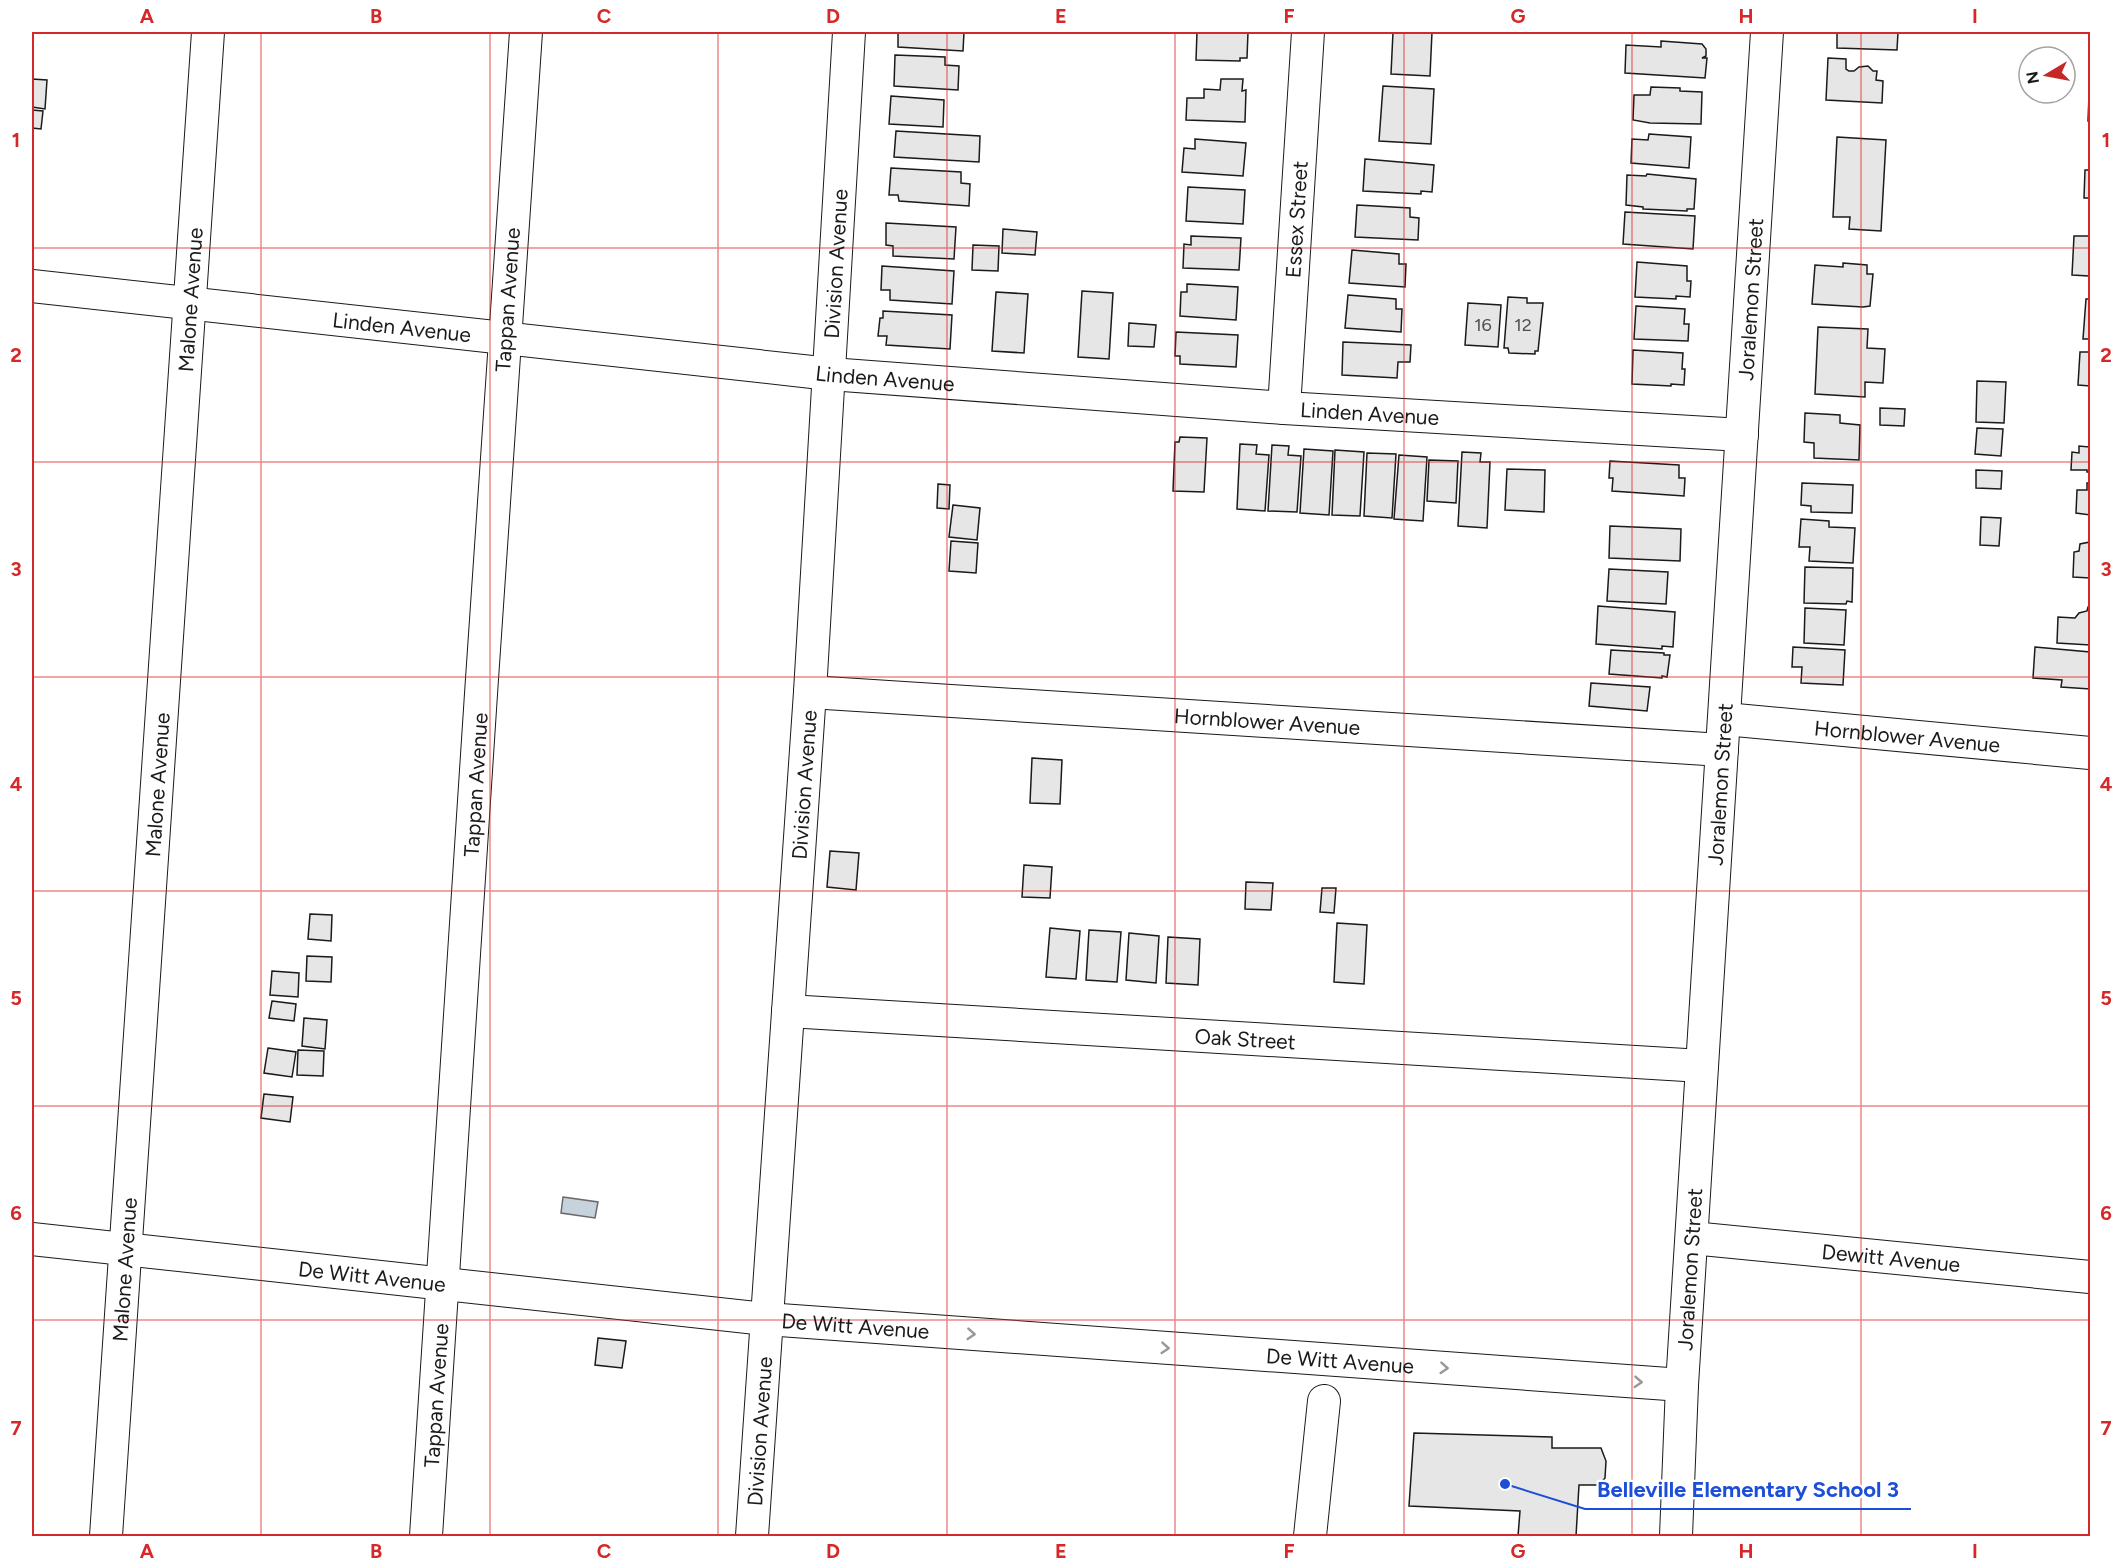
<svg xmlns="http://www.w3.org/2000/svg" width="2122" height="1568" font-family="Figtree,sans-serif">
<style>
.water{fill:#c6d2dc;stroke:#6a6a6a;stroke-width:1.5}
.building{fill:#e6e6e6;stroke:#1a1a1a;stroke-width:1.5}
.lines{fill:none;stroke-linecap:round;stroke-linejoin:round}
.minor-casing{stroke:#1a1a1a;stroke-width:34}
.minor{stroke:#fff;stroke-width:32}
.oneway{stroke:#989898}
.grid{fill:none;stroke:#d62828;stroke-width:1.5;stroke-opacity:0.55}
.labels{text-anchor:middle;dominant-baseline:central;stroke-width:4.5;stroke-linejoin:round;paint-order:stroke}
.number-label{font-size:18px;fill:#4d4d4d}
.street-label{font-size:21px;fill:#1a1a1a;stroke:#fff}
.leader{fill:none;stroke:#1d4ed8;stroke-width:2}
.callout-dot{fill:#1d4ed8;stroke:#fff;stroke-width:2}
.callout-label{font-size:22px;text-anchor:middle;font-weight:bold;fill:#1d4ed8;stroke:#fff;stroke-width:4.5;stroke-linejoin:round;paint-order:stroke}
.neatline{fill:none;stroke:#d62828;stroke-width:2}
.grid-label{font-size:20px;text-anchor:middle;font-weight:bold;fill:#d62828}
</style>
<rect width="100%" height="100%" fill="#fff"/>
<!-- water -->
<path class="water" d="M 563,1197 L 598,1202 L 595,1218 L 561,1213 Z"/>
<!-- building -->
<path class="building" d="M 898,32 L 964,32 L 963,51 L 898,47 Z
M 1197,32 L 1248,32 L 1247,58 L 1240,58 L 1240,61 L 1196,60 Z
M 1393,32 L 1432,32 L 1430,76 L 1391,74 Z
M 1824,32 L 1898,32 L 1897,50 L 1837,48 L 1837,33 Z
M 1661,41 L 1702,44 L 1706,49 L 1706,56 L 1702,58 L 1707,58 L 1705,78 L 1625,73 L 1626,45 L 1661,47 Z
M 895,55 L 945,57 L 945,65 L 959,66 L 958,90 L 894,86 Z
M 1828,58 L 1846,59 L 1846,69 L 1849,71 L 1854,71 L 1859,67 L 1868,66 L 1873,71 L 1877,71 L 1876,80 L 1883,81 L 1882,103 L 1826,100 Z
M 32,79 L 47,80 L 45,109 L 32,107 Z
M 1221,79 L 1243,79 L 1242,91 L 1246,90 L 1245,122 L 1186,120 L 1187,98 L 1204,98 L 1204,89 L 1220,90 Z
M 1383,86 L 1434,89 L 1431,144 L 1379,141 Z
M 1651,87 L 1680,88 L 1680,91 L 1702,92 L 1701,124 L 1650,123 L 1633,120 L 1634,95 L 1650,95 Z
M 2089,95 L 2090,95 L 2090,121 L 2088,121 Z
M 891,96 L 944,100 L 943,127 L 889,124 Z
M 32,110 L 43,111 L 41,129 L 32,128 Z
M 896,131 L 980,136 L 979,162 L 894,157 Z
M 1649,134 L 1691,137 L 1689,168 L 1631,163 L 1632,139 L 1648,140 Z
M 1837,137 L 1886,140 L 1881,231 L 1849,229 L 1850,217 L 1833,217 Z
M 1195,139 L 1246,143 L 1243,176 L 1182,172 L 1184,148 L 1195,149 Z
M 1365,159 L 1434,165 L 1432,192 L 1421,191 L 1421,194 L 1363,191 Z
M 2090,165 L 2090,198 L 2084,198 L 2085,170 L 2090,170 Z
M 891,168 L 961,172 L 961,183 L 970,184 L 969,206 L 899,201 L 898,195 L 889,195 Z
M 1647,174 L 1696,179 L 1694,209 L 1687,209 L 1687,211 L 1643,209 L 1643,207 L 1626,205 L 1627,175 L 1646,176 Z
M 1188,187 L 1245,190 L 1243,224 L 1186,221 Z
M 1357,205 L 1410,208 L 1410,217 L 1419,218 L 1418,240 L 1355,237 Z
M 1625,212 L 1695,216 L 1693,249 L 1623,244 Z
M 886,223 L 956,227 L 954,259 L 893,256 L 893,246 L 886,245 Z
M 1003,229 L 1037,232 L 1035,255 L 1002,253 Z
M 2089,234 L 2090,278 L 2089,276 L 2072,275 L 2074,236 L 2089,236 Z
M 1191,236 L 1241,238 L 1239,270 L 1183,268 L 1184,244 L 1191,245 Z
M 973,245 L 999,246 L 998,271 L 972,270 Z
M 1352,250 L 1399,254 L 1399,264 L 1406,264 L 1405,287 L 1349,283 Z
M 1637,262 L 1687,266 L 1687,281 L 1691,281 L 1690,297 L 1676,296 L 1676,299 L 1635,297 Z
M 1843,263 L 1867,265 L 1867,274 L 1873,274 L 1870,306 L 1863,307 L 1812,304 L 1815,265 L 1843,267 Z
M 882,266 L 954,271 L 952,304 L 890,300 L 890,290 L 881,290 Z
M 1187,284 L 1238,287 L 1236,320 L 1180,316 L 1181,292 L 1187,292 Z
M 1082,291 L 1113,293 L 1109,359 L 1078,357 Z
M 996,292 L 1028,294 L 1024,353 L 992,351 Z
M 1348,295 L 1396,299 L 1396,309 L 1402,309 L 1401,332 L 1345,328 Z
M 1508,297 L 1527,298 L 1527,303 L 1543,303 L 1538,351 L 1535,351 L 1535,354 L 1509,353 L 1508,348 L 1504,348 Z
M 2086,299 L 2090,299 L 2090,339 L 2083,339 Z
M 1468,303 L 1501,305 L 1498,347 L 1465,345 Z
M 1636,306 L 1685,309 L 1684,324 L 1689,324 L 1688,341 L 1634,339 Z
M 883,311 L 952,315 L 950,349 L 886,345 L 887,336 L 878,336 L 880,318 L 883,318 Z
M 1129,323 L 1156,325 L 1154,347 L 1128,346 Z
M 1818,327 L 1868,329 L 1867,348 L 1885,349 L 1883,383 L 1865,382 L 1865,397 L 1815,394 Z
M 1176,332 L 1238,335 L 1236,367 L 1180,364 L 1180,356 L 1175,356 Z
M 1343,342 L 1411,345 L 1410,362 L 1398,362 L 1397,378 L 1342,375 Z
M 1633,350 L 1683,353 L 1682,369 L 1685,369 L 1684,385 L 1671,384 L 1671,386 L 1632,384 Z
M 2080,352 L 2090,352 L 2090,386 L 2078,385 Z
M 1977,381 L 2006,382 L 2004,423 L 1976,422 Z
M 1880,408 L 1905,409 L 1904,426 L 1880,425 Z
M 1805,413 L 1840,415 L 1840,423 L 1860,425 L 1859,460 L 1814,458 L 1814,443 L 1804,442 Z
M 1977,428 L 2003,429 L 2001,456 L 1975,454 Z
M 1180,437 L 1207,438 L 1204,492 L 1173,491 L 1175,442 L 1179,442 Z
M 2089,439 L 2090,439 L 2090,472 L 2087,472 L 2087,470 L 2071,470 L 2072,452 L 2079,453 L 2079,446 L 2089,447 Z
M 1240,444 L 1257,445 L 1256,454 L 1269,455 L 1265,511 L 1237,509 Z
M 1272,445 L 1289,446 L 1288,455 L 1301,456 L 1297,512 L 1268,511 Z
M 1304,449 L 1333,451 L 1329,515 L 1300,513 Z
M 1335,450 L 1364,452 L 1360,516 L 1332,515 Z
M 1462,452 L 1481,453 L 1480,462 L 1490,462 L 1487,528 L 1458,526 Z
M 1367,453 L 1396,454 L 1392,518 L 1364,516 Z
M 1399,455 L 1427,457 L 1423,521 L 1394,519 Z
M 1429,460 L 1458,461 L 1456,503 L 1427,501 Z
M 1610,461 L 1679,465 L 1679,478 L 1685,478 L 1684,496 L 1612,491 L 1613,478 L 1609,478 Z
M 1507,469 L 1545,470 L 1544,512 L 1505,510 Z
M 1976,470 L 2002,471 L 2001,489 L 1976,488 Z
M 1802,483 L 1853,485 L 1852,513 L 1811,512 L 1811,506 L 1801,505 Z
M 2087,483 L 2090,483 L 2090,515 L 2076,513 L 2077,490 L 2087,490 Z
M 938,484 L 950,485 L 949,509 L 937,508 Z
M 953,505 L 980,508 L 977,540 L 949,537 Z
M 1981,517 L 2001,518 L 1999,546 L 1980,545 Z
M 1801,519 L 1829,521 L 1829,527 L 1855,528 L 1853,563 L 1809,561 L 1810,547 L 1799,547 Z
M 1610,526 L 1681,529 L 1680,561 L 1609,558 Z
M 951,541 L 978,543 L 976,573 L 949,571 Z
M 2090,542 L 2090,578 L 2073,577 L 2074,552 L 2079,551 L 2080,544 Z
M 1805,567 L 1853,568 L 1852,602 L 1847,601 L 1846,604 L 1804,603 Z
M 1609,569 L 1668,572 L 1666,604 L 1607,601 Z
M 1598,606 L 1675,612 L 1673,647 L 1662,646 L 1662,649 L 1596,644 Z
M 2088,607 L 2090,607 L 2090,645 L 2057,643 L 2058,617 L 2075,618 L 2079,613 L 2087,611 Z
M 1805,608 L 1846,610 L 1844,645 L 1804,643 Z
M 1793,647 L 1845,650 L 1843,685 L 1801,683 L 1802,667 L 1792,667 Z
M 2035,647 L 2090,652 L 2090,689 L 2061,687 L 2062,680 L 2033,678 Z
M 1611,650 L 1664,653 L 1664,655 L 1670,655 L 1667,677 L 1662,676 L 1662,678 L 1609,674 Z
M 1591,683 L 1650,687 L 1647,711 L 1589,706 Z
M 1032,758 L 1062,760 L 1060,804 L 1030,803 Z
M 830,851 L 859,853 L 856,890 L 827,887 Z
M 1024,865 L 1052,867 L 1050,898 L 1022,897 Z
M 1246,882 L 1273,883 L 1271,910 L 1245,909 Z
M 1322,888 L 1336,888 L 1334,913 L 1320,912 Z
M 310,914 L 332,915 L 331,941 L 308,939 Z
M 1337,923 L 1367,925 L 1364,984 L 1334,982 Z
M 1050,928 L 1080,931 L 1076,979 L 1046,977 Z
M 1089,930 L 1121,932 L 1117,982 L 1086,980 Z
M 1129,933 L 1159,936 L 1156,983 L 1126,980 Z
M 1168,937 L 1200,939 L 1198,985 L 1166,983 Z
M 307,956 L 332,957 L 331,982 L 306,981 Z
M 272,971 L 299,973 L 298,997 L 270,995 Z
M 272,1001 L 296,1004 L 294,1021 L 269,1018 Z
M 304,1018 L 327,1020 L 325,1049 L 302,1046 Z
M 268,1048 L 296,1052 L 292,1077 L 264,1073 Z
M 298,1050 L 324,1051 L 323,1076 L 297,1075 Z
M 264,1094 L 293,1097 L 290,1122 L 261,1118 Z
M 598,1338 L 626,1341 L 622,1368 L 595,1365 Z
M 1414,1433 L 1552,1437 L 1552,1448 L 1601,1448 L 1606,1461 L 1605,1478 L 1599,1485 L 1579,1485 L 1576,1536 L 1518,1536 L 1520,1511 L 1409,1506 Z"/>
<g class="lines">
<!-- minor casing -->
<g class="minor-casing">
<g id="minor">
<path id="s1" d="M 32,286 L 830,374 L 1284,408 L 1742,435"/>
<path id="s2" d="M 1284,408 L 1308,32"/>
<path id="s3" d="M 810,692 L 1722,750"/>
<path id="s4" d="M 1725,719 L 2090,753"/>
<path id="s5" d="M 788,1011 L 1702,1066"/>
<path id="s6" d="M 1692,1238 L 2090,1277"/>
<path id="s7" d="M 32,1239 L 766,1319 L 1682,1385"/>
<path id="s8" d="M 106,1536 L 208,32"/>
<path id="s9" d="M 426,1536 C 461,1035 489,533 526,32"/>
<path id="s10" d="M 752,1536 L 810,692 L 849,32"/>
<path d="M 1310,1536 L 1324,1401"/>
<path id="s11" d="M 1676,1536 L 1682,1385 L 1767,32"/>
</g>
</g>
<!-- minor -->
<use href="#minor" class="minor"/>
</g>
<!-- one-way arrows -->
<defs><path id="oneway-chevron" d="M-2-3.5L2.5 0L-2 3.5" fill="none" stroke-width="1.6" stroke-linecap="round" stroke-linejoin="round" transform="scale(1.5)"/></defs>
<g class="oneway">
<use href="#oneway-chevron" transform="translate(971 1334) rotate(4)"/>
<use href="#oneway-chevron" transform="translate(1165 1348) rotate(4)"/>
<use href="#oneway-chevron" transform="translate(1444 1368) rotate(4)"/>
<use href="#oneway-chevron" transform="translate(1638 1382) rotate(4)"/>
</g>
<!-- grid -->
<path class="grid" d="M 261,32 L 261,1536M 490,32 L 490,1536M 718,32 L 718,1536M 947,32 L 947,1536M 1175,32 L 1175,1536M 1404,32 L 1404,1536M 1632,32 L 1632,1536M 1861,32 L 1861,1536M 32,248 L 2090,248M 32,462 L 2090,462M 32,677 L 2090,677M 32,891 L 2090,891M 32,1106 L 2090,1106M 32,1320 L 2090,1320"/>
<g class="labels">
<!-- number labels -->
<g class="number-label">
<text x="1483" y="325">16</text>
<text x="1523" y="325">12</text>
</g>
<!-- street labels -->
<g class="street-label">
<text stroke="none"><textPath href="#s2" startOffset="189">Essex Street</textPath></text>
<text stroke="none"><textPath href="#s10" startOffset="1275">Division Avenue</textPath></text>
<text stroke="none"><textPath href="#s8" startOffset="1239">Malone Avenue</textPath></text>
<text stroke="none"><textPath href="#s9" startOffset="1239">Tappan Avenue</textPath></text>
<text stroke="none"><textPath href="#s11" startOffset="1239">Joralemon Street</textPath></text>
<text stroke="none"><textPath href="#s1" startOffset="372">Linden Avenue</textPath></text>
<text stroke="none"><textPath href="#s1" startOffset="858">Linden Avenue</textPath></text>
<text stroke="none"><textPath href="#s1" startOffset="1344">Linden Avenue</textPath></text>
<text stroke="none"><textPath href="#s3" startOffset="458">Hornblower Avenue</textPath></text>
<text stroke="none"><textPath href="#s4" startOffset="183">Hornblower Avenue</textPath></text>
<text stroke="none"><textPath href="#s8" startOffset="753">Malone Avenue</textPath></text>
<text stroke="none"><textPath href="#s9" startOffset="753">Tappan Avenue</textPath></text>
<text stroke="none"><textPath href="#s10" startOffset="753">Division Avenue</textPath></text>
<text stroke="none"><textPath href="#s11" startOffset="753">Joralemon Street</textPath></text>
<text stroke="none"><textPath href="#s5" startOffset="458">Oak Street</textPath></text>
<text stroke="none"><textPath href="#s6" startOffset="200">Dewitt Avenue</textPath></text>
<text stroke="none"><textPath href="#s8" startOffset="267">Malone Avenue</textPath></text>
<text stroke="none"><textPath href="#s11" startOffset="267">Joralemon Street</textPath></text>
<text stroke="none"><textPath href="#s7" startOffset="342">De Witt Avenue</textPath></text>
<text stroke="none"><textPath href="#s7" startOffset="828">De Witt Avenue</textPath></text>
<text stroke="none"><textPath href="#s7" startOffset="1314">De Witt Avenue</textPath></text>
<text stroke="none"><textPath href="#s9" startOffset="141">Tappan Avenue</textPath></text>
<text stroke="none"><textPath href="#s10" startOffset="105">Division Avenue</textPath></text>
</g>
</g>
<!-- callouts -->
<path class="leader" d="M1505 1484L1585 1509H1911"/>
<circle class="callout-dot" cx="1505" cy="1484" r="6"/>
<g class="callout-label">
<text x="1748" y="1497">Belleville Elementary School 3</text>
</g>
<!-- border -->
<rect width="2122" height="1568" fill="none" stroke="#ffffff" stroke-width="66"/>
<!-- north arrow -->
<g transform="translate(2047 75) rotate(260)"><circle r="28" fill="#ffffff" stroke="#a3a3a3" stroke-width="1.5"/>
<path d="M0-4.5L10 22L0 15L-10 22Z" fill="#c62828"/>
<text y="-9" font-size="16" font-weight="bold" text-anchor="middle" fill="#1a1a1a">N</text>
</g>
<rect x="33" y="33" width="2056" height="1502" class="neatline"/>
<g class="grid-label">
<text x="147" y="23">A</text>
<text x="376" y="23">B</text>
<text x="604" y="23">C</text>
<text x="833" y="23">D</text>
<text x="1061" y="23">E</text>
<text x="1289" y="23">F</text>
<text x="1518" y="23">G</text>
<text x="1746" y="23">H</text>
<text x="1975" y="23">I</text>
<text x="16" y="147">1</text>
<text x="2106" y="147">1</text>
<text x="16" y="362">2</text>
<text x="2106" y="362">2</text>
<text x="16" y="576">3</text>
<text x="2106" y="576">3</text>
<text x="16" y="791">4</text>
<text x="2106" y="791">4</text>
<text x="16" y="1005">5</text>
<text x="2106" y="1005">5</text>
<text x="16" y="1220">6</text>
<text x="2106" y="1220">6</text>
<text x="16" y="1435">7</text>
<text x="2106" y="1435">7</text>
<text x="147" y="1558">A</text>
<text x="376" y="1558">B</text>
<text x="604" y="1558">C</text>
<text x="833" y="1558">D</text>
<text x="1061" y="1558">E</text>
<text x="1289" y="1558">F</text>
<text x="1518" y="1558">G</text>
<text x="1746" y="1558">H</text>
<text x="1975" y="1558">I</text>
</g>
</svg>
